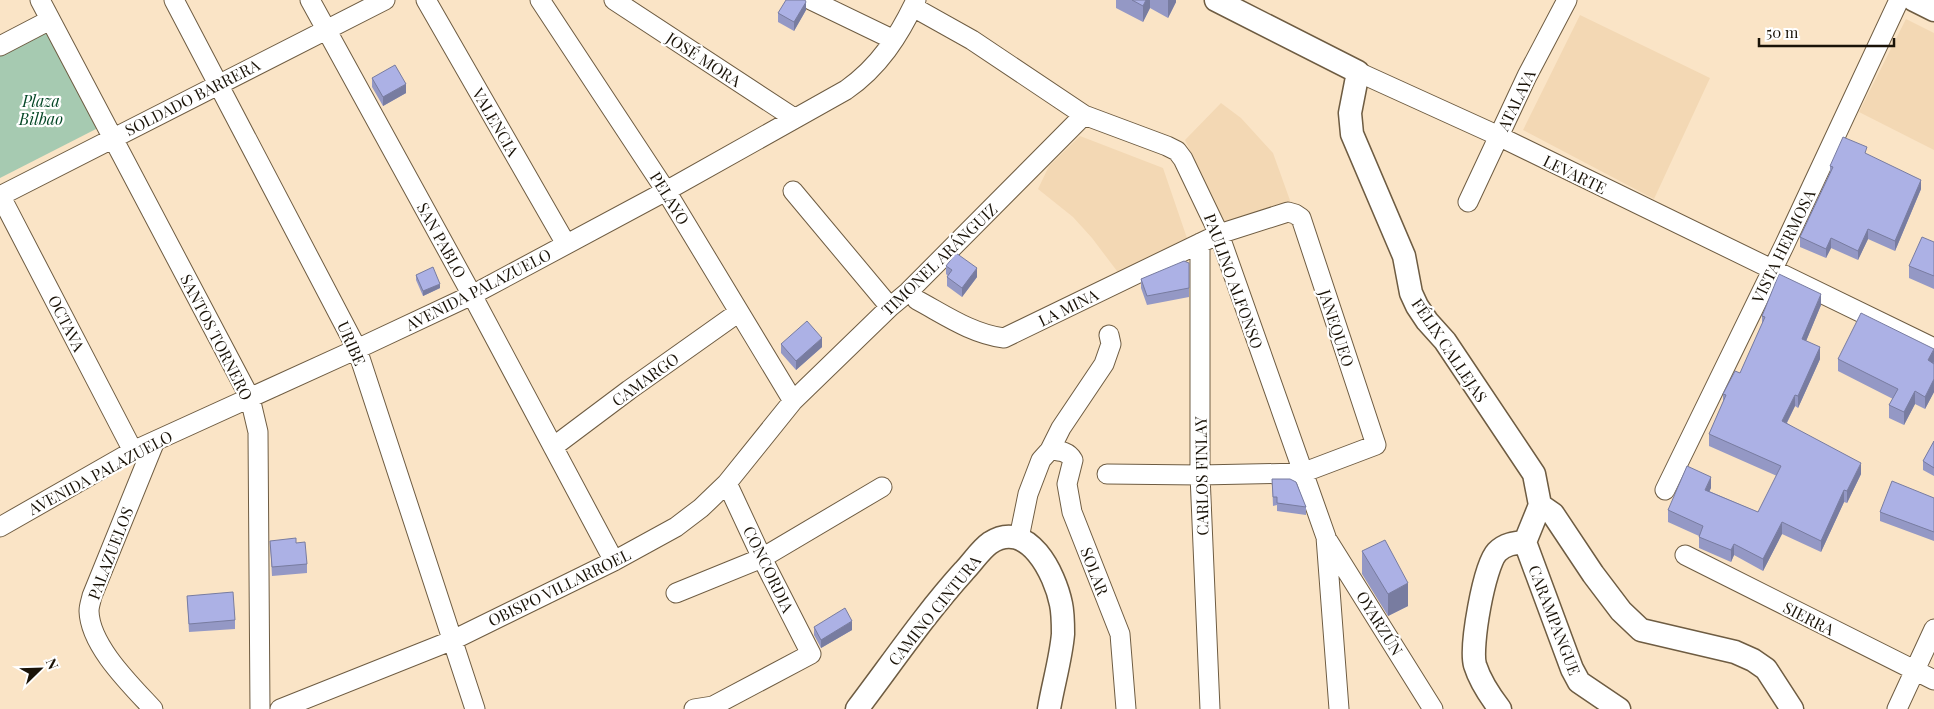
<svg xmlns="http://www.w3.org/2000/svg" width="1934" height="709" font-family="'Playfair Display',serif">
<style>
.built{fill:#f3d8b4}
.green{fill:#a6cab1}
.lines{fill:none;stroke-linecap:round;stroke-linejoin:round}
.minor-casing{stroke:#6e5c42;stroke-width:21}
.major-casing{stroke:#6e5c42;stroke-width:25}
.minor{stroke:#fff;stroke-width:19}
.major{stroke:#fff;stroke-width:22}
.wall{fill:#9498c5}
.shaded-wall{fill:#787ca0}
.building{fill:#acb1e5;stroke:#787ca0}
.labels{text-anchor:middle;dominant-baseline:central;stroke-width:4.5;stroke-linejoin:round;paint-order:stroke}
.street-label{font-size:16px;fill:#1a1308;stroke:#fff}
.park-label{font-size:16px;font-style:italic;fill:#044726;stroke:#fff}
</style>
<rect width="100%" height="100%" fill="#fae4c6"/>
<!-- built -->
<path class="built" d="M 1580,15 L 1710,78 L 1654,199 L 1523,130 Z
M 1906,19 L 1934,33 L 1934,150 L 1859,112 Z
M 1221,103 L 1241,118 L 1273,153 L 1292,206 L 1225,224 L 1185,140 Z
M 1080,136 L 1163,168 L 1189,244 L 1120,275 L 1092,238 L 1073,217 L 1038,189 L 1049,166 Z"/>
<!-- green -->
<path class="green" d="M 47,30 L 98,128 L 0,178 L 0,54 Z"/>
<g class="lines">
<!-- minor casing -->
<g class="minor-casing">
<path id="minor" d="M 40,0 L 250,398 L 258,432 L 260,709
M 174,0 L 357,349 L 475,709
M 310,0 L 472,295 L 614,561
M 426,0 L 566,244
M 540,0 L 666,191 L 793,401
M 614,0 L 794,118
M 811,0 L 894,40
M 913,7 L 972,40 L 1084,115 L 1167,146 L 1177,151 L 1183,159 L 1219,234 L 1326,537 L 1339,709
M 0,46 L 50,20
M 1358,72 L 1490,132 L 1934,348
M 793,191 L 890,307
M 0,195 L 133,451
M 0,196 L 385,0
M 1468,202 L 1527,76 L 1567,0
M 1200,243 L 1200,475 L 1210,709
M 917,300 C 945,315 972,334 1004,338 L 1219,234 L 1288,212 L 1295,214 L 1301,218 L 1376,445 L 1302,473 L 1200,475 L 1107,474
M 553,447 L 629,390 L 739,312
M 1050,450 C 1060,451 1068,451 1073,460 L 1067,484 L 1072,512 L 1120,634 L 1126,709
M 1665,490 L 1784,246 L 1899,0
M 0,527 L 133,451 L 357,349 L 472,295 L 666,191 L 846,90 C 879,67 899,36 916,0
M 1019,538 L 1028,494 L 1041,460 L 1050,450 L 1061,428 L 1104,364 L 1111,344 L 1109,335
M 1328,541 L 1433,709
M 1685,555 L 1934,680
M 676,593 L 762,558 L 882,487
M 153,709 C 131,685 90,646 89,611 C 89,606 91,601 92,596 L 155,441
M 280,709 L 453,640 L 614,561 L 676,527 L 701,508 L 727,483 L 793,401 L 890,307 L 908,292 L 1084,115
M 694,709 L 713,706 L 811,654 L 762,558 L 727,483
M 1897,709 L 1934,629"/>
</g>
<!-- major casing -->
<g class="major-casing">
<path id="major" d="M 1216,0 L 1358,72 L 1350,113 L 1352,134 L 1404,256 L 1411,293 L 1417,306 L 1427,321 L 1445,341 L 1534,474 L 1540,505 L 1525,542
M 1914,0 L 1934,10
M 1540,505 L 1553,514 L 1593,574 L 1621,611 L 1641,630 L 1735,652 L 1753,660 L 1766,669 L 1792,709
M 1525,542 L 1572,669 L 1579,682 L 1619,709
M 857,709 C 892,663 925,614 964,571 C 973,562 980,550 990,543 C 1028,518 1055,574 1061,604 C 1063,613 1063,625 1063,634 C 1061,658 1053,685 1049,709
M 1500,709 C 1490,696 1480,681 1475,665 C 1470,647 1484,566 1497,552 C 1505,544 1514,543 1525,542"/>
</g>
<!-- minor -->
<use href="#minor" class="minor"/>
<!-- major -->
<use href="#major" class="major"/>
</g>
<!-- wall -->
<path class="wall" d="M 1116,0 L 1176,0 L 1176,2 L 1168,18 L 1150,8 L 1143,22 L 1116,8 Z
M 806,10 L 794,31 L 778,22 L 778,13 Z
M 372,78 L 406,93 L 383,106 L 372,87 Z
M 1867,154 L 1921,189 L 1895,251 L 1868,239 L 1858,260 L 1831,248 L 1826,258 L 1800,247 L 1800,237 L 1830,172 L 1830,166 Z
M 1934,242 L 1934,289 L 1909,278 L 1909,266 Z
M 1189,263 L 1189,297 L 1147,305 L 1141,288 L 1141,279 Z
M 946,266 L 977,277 L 962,297 L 947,286 L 947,277 L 948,276 L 946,274 Z
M 416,275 L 440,288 L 423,296 L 416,280 Z
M 1821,305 L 1806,341 L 1820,359 L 1798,408 L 1795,406 L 1787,423 L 1861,474 L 1847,503 L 1844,502 L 1821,552 L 1782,534 L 1763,571 L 1734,555 L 1731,562 L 1699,548 L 1699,536 L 1668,522 L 1668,510 L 1711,488 L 1709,491 L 1758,512 L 1777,476 L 1709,446 L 1709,434 L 1723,402 L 1723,394 L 1740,373 L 1762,324 L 1762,316 Z
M 781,344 L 822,347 L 796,370 L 781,353 Z
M 1838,359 L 1934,362 L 1934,392 L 1925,409 L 1915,404 L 1904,425 L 1889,418 L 1889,405 L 1893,399 L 1838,371 Z
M 1934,441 L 1934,476 L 1923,470 L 1923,461 Z
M 1272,479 L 1306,507 L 1306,515 L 1277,511 L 1277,505 L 1273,506 Z
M 1934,498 L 1934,541 L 1880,521 L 1880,512 Z
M 270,541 L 296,543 L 307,564 L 307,573 L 272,576 Z
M 1362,551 L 1408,606 L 1388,616 L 1362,574 Z
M 187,596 L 235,620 L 235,629 L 189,632 Z
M 814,627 L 852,630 L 821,648 L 814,635 Z"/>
<!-- shaded-wall -->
<path class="shaded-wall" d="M 1146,0 L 1150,0 L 1150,8 L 1143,22 L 1143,6 Z
M 1168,0 L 1176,0 L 1176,2 L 1168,18 Z
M 806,2 L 806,10 L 794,31 L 794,22 Z
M 406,84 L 406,93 L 383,106 L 383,97 Z
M 1921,180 L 1921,189 L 1895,251 L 1895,241 Z
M 1868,229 L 1868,239 L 1858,260 L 1858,251 Z
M 1831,238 L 1831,248 L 1826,258 L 1826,249 Z
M 977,268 L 977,277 L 962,297 L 962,288 Z
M 440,284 L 440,288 L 423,296 L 423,291 Z
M 1821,294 L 1821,305 L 1802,351 L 1802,339 Z
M 822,338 L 822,347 L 796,370 L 796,361 Z
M 1820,347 L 1820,359 L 1798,408 L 1798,396 Z
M 1934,349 L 1934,362 L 1928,373 L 1928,360 Z
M 1934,379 L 1934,392 L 1925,409 L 1925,397 Z
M 1915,391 L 1915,404 L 1904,425 L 1904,412 Z
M 1795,395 L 1795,406 L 1782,432 L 1782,421 Z
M 1861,463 L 1861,474 L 1847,503 L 1847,491 Z
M 1711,477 L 1711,488 L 1705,501 L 1705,490 Z
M 1844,490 L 1844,502 L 1821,552 L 1821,541 Z
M 1782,522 L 1782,534 L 1763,571 L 1763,559 Z
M 1734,544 L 1734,555 L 1731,562 L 1731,550 Z
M 1408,583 L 1408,606 L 1388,616 L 1388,594 Z
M 852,621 L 852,630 L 821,648 L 821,640 Z"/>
<!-- building -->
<path class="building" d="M 786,0 L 805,0 L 806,2 L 794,22 L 778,13 Z
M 1132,0 L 1146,0 L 1143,6 Z
M 395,65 L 406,84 L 383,97 L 372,78 Z
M 1843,137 L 1867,147 L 1865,153 L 1921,180 L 1895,241 L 1868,229 L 1858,251 L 1831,238 L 1826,249 L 1800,237 L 1833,167 L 1830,166 Z
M 1922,237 L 1934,242 L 1934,276 L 1909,266 Z
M 956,253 L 977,268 L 962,288 L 947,277 L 952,270 L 946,266 Z
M 1184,261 L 1189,263 L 1189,288 L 1147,296 L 1141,279 Z
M 433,267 L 440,284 L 423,291 L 416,275 Z
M 1779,274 L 1821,294 L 1802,339 L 1820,347 L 1798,396 L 1795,395 L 1782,421 L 1861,463 L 1847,491 L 1844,490 L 1821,541 L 1782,522 L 1763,559 L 1734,544 L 1731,550 L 1699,537 L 1703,526 L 1668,510 L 1687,466 L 1711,477 L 1705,490 L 1758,512 L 1781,466 L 1709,434 L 1726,395 L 1723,394 L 1735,371 L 1740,373 L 1765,317 L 1762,316 Z
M 1861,313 L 1934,349 L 1928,360 L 1934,364 L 1934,379 L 1925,397 L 1915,391 L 1904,412 L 1889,405 L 1898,389 L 1838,359 Z
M 807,321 L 822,338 L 796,361 L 781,344 Z
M 1934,441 L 1934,468 L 1923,461 Z
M 1272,479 L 1290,479 L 1296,482 L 1306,507 L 1277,503 L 1277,497 L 1273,497 Z
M 1892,481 L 1934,498 L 1934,532 L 1880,512 Z
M 296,538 L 296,543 L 305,542 L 307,564 L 272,567 L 270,541 Z
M 1385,540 L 1408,583 L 1388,594 L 1362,551 Z
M 233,592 L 235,620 L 189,624 L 187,596 Z
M 845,608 L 852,621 L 821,640 L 814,627 Z"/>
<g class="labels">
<!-- street labels -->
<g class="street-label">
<text transform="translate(704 59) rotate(33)">JOSÉ MORA</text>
<text transform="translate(192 97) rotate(-27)">SOLDADO BARRERA</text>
<text transform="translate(1516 100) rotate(-64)">ATALAYA</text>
<text transform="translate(496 122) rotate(60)">VALENCIA</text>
<text transform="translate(1575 174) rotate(26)">LEVARTE</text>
<text transform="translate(670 198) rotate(58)">PELAYO</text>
<text transform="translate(442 240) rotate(61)">SAN PABLO</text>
<text transform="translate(1783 246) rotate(-64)">VISTA HERMOSA</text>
<text transform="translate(939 259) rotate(-44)">TIMONEL ARÁNGUIZ</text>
<text transform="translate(1234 281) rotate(70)">PAULINO ALFONSO</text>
<text transform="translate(478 289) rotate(-27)">AVENIDA PALAZUELO</text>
<text transform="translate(1068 307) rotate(-26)">LA MINA</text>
<text transform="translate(67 323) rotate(63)">OCTAVA</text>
<text transform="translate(1337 328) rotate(72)">JANEQUEO</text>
<text transform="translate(217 337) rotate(63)">SANTOS TORNERO</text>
<text transform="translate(352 343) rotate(66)">URIBE</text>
<text transform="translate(1450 350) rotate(56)">FÉLIX CALLEJAS</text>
<text transform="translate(645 379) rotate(-36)">CAMARGO</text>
<text transform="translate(100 472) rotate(-28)">AVENIDA PALAZUELO</text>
<text transform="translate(1201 476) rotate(-91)">CARLOS FINLAY</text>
<text transform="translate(110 553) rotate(-69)">PALAZUELOS</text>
<text transform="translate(769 569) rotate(64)">CONCORDIA</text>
<text transform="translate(1095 571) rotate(69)">SOLAR</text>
<text transform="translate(559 587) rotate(-26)">OBISPO VILLARROEL</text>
<text transform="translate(934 610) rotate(-51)">CAMINO CINTURA</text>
<text transform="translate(1809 618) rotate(27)">SIERRA</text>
<text transform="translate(1555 620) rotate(69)">CARAMPANGUE</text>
<text transform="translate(1380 623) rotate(58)">OYARZÚN</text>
</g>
<!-- park labels -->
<g class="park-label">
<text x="41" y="100">Plaza<tspan x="41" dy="18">Bilbao</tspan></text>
</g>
</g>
<!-- north arrow -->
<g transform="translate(40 669) rotate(67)" stroke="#ffffff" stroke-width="4" paint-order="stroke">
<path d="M0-4L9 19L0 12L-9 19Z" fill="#1a1308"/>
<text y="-8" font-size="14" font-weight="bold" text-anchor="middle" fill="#1a1308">N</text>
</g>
<!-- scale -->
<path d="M1759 38v8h135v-8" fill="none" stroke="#1a1308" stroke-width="2.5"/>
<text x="1766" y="38" font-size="15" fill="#1a1308" stroke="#ffffff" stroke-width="4" paint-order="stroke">50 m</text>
</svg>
